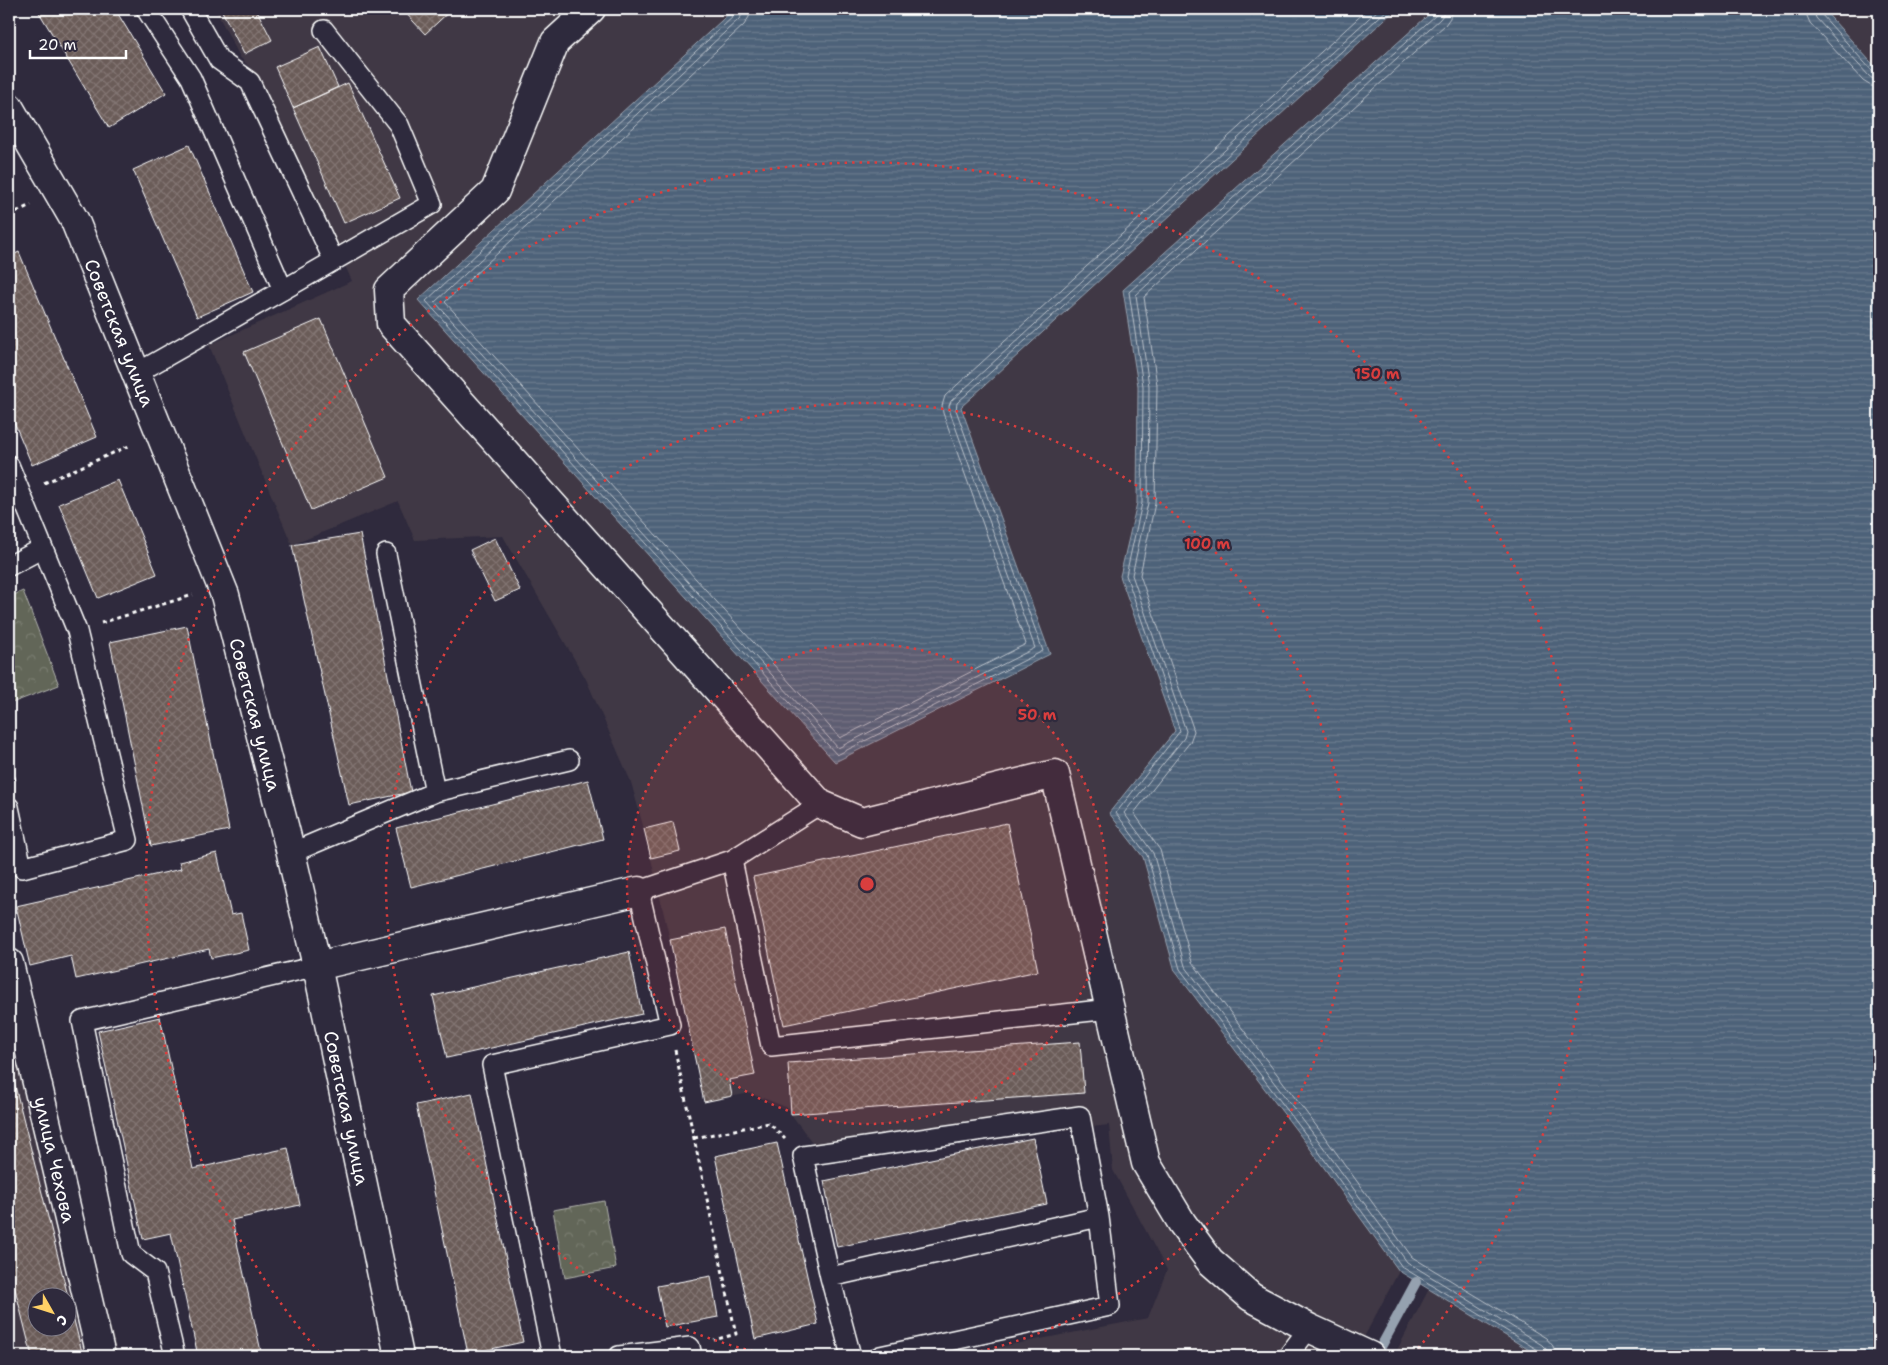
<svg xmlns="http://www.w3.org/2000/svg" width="1888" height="1365" font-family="'Shantell Sans',sans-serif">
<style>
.built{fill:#413945;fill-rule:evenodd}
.park{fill:url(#park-crowns);stroke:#b0b2ac}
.water{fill:url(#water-rules);stroke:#95a1af}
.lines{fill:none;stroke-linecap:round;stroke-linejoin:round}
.shore{stroke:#b8c0c9;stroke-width:1}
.stream{stroke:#95a1af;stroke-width:10}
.building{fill:url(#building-cross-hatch);stroke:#fff;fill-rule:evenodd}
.service-casing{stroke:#fff;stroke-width:22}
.minor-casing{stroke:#fff;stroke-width:31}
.primary-casing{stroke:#fff;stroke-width:31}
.path{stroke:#fff;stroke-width:3;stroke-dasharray:4 4;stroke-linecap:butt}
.service{stroke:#2f2a3d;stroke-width:19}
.minor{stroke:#2f2a3d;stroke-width:28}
.primary{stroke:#2f2a3d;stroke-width:28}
.ring{fill:none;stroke:#da3e3e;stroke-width:2.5;stroke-dasharray:2.5 5}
.labels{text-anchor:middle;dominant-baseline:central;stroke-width:4.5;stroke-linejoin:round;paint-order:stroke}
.street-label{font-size:19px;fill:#fff;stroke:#2f2a3d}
.centre{fill:#da3e3e;stroke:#2f2a3d;stroke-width:2.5}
.ring-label{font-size:15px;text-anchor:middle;font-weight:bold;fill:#da3e3e;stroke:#2f2a3d;stroke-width:4.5;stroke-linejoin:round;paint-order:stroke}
</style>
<defs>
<pattern id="park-crowns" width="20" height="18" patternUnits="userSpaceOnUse" patternTransform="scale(1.25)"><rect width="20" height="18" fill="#626658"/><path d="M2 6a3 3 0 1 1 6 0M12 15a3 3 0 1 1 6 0" fill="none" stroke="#7a7d71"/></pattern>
<pattern id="water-rules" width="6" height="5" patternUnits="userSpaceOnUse" patternTransform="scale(1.25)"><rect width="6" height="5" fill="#4e6279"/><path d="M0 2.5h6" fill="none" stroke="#697a8d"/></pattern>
<pattern id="building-cross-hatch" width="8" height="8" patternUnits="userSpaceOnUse" patternTransform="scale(1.25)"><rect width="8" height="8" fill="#6b5b59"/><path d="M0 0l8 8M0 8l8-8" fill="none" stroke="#817472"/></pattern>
</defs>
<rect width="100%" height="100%" fill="#2f2a3d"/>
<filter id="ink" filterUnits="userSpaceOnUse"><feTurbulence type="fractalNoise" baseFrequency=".02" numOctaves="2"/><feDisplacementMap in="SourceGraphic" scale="10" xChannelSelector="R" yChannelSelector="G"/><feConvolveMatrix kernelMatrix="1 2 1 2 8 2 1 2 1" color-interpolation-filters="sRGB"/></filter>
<g filter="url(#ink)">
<!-- built -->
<path class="built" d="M 215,9 L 734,9 L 418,300 L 1050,654 L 960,407 L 1396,9 L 1435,9 L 1123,290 L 1138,386 L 1137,503 L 1120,576 L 1175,731 L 1109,813 L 1143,857 L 1175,971 L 1309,1147 L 1399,1271 L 1354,1356 L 954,1356 L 1148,1318 L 1167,1270 L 1113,1170 L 1109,1125 L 823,1157 L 791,1114 L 791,1109 L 750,1093 L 704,1102 L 670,940 L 644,829 L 631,782 L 586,679 L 503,536 L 415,540 L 398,501 L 292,545 L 209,345 L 352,281 L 261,80 L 240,57 Z
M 1823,9 L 1871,9 L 1879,17 L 1879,71 Z
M 18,953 L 118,1356 L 9,1356 L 9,955 ZM 38,1298 L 68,1298 L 68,1328 L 38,1328 Z
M 1429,1289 L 1539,1356 L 1394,1356 Z"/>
<!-- park -->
<path class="park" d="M 23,591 L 59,685 L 9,704 L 9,597 Z
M 604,1201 L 616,1268 L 565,1278 L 553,1210 Z"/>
<!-- water -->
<path class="water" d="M 734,9 L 1396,9 L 961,407 L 1050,654 L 835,762 L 418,300 Z
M 1435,9 L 1823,9 L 1879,71 L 1879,1356 L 1539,1356 L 1399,1271 L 1309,1147 L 1175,971 L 1143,857 L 1109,813 L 1175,731 L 1120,576 L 1137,503 L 1138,386 L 1123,290 Z"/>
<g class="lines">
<!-- shore -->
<path class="shore" d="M 737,9 L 735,15 L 426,301 L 837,755 L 1043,651 L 956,410 L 957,403 L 1388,9
M 743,9 L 742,15 L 739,19 L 435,302 L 838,748 L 1035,648 L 950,412 L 949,406 L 951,401 L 1379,9
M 751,9 L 749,17 L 744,25 L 445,302 L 840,738 L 1026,644 L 943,413 L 942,406 L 945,396 L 1368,9
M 1438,9 L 1436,15 L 1129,292 L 1143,386 L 1142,503 L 1126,575 L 1180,731 L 1116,813 L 1147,855 L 1180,969 L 1313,1144 L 1402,1267 L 1538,1350 L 1541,1356
M 1444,9 L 1443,15 L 1440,19 L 1136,295 L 1149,386 L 1148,503 L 1132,575 L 1186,731 L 1184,738 L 1124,813 L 1153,853 L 1185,966 L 1318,1140 L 1407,1262 L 1542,1345 L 1546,1349 L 1547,1356
M 1452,9 L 1450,18 L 1445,25 L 1144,297 L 1157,385 L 1155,503 L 1140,575 L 1194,731 L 1190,742 L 1134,813 L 1160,850 L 1192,962 L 1324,1136 L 1412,1257 L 1546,1338 L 1553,1346 L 1555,1356
M 1806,9 L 1807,16 L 1810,23 L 1863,81 L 1871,86 L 1879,87
M 1813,9 L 1816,18 L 1869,76 L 1873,79 L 1879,80
M 1820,9 L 1821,14 L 1873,72 L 1879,74"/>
<!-- stream -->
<path class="stream" d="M 1376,1356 L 1416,1282"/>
</g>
<!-- building -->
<path class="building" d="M 37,9 L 115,9 L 166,93 L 109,128 Z
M 221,9 L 256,9 L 272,40 L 244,54 Z
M 402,9 L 452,9 L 425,34 Z
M 320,47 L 338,87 L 293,108 L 275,67 Z
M 348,83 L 400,198 L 344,223 L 293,108 Z
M 189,145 L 253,292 L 197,317 L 133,170 Z
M 19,252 L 97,437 L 32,465 L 9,410 L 9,257 Z
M 321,319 L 388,477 L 311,510 L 244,352 Z
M 118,480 L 157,574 L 98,598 L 59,504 Z
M 360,534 L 411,792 L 349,805 L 292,545 Z
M 495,538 L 520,590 L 495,601 L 470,550 Z
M 187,626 L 229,830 L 151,846 L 110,642 Z
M 588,780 L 603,839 L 411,887 L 396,828 Z
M 673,822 L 680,851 L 651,858 L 644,829 Z
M 1007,823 L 1038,971 L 784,1025 L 753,877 Z
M 217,853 L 231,915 L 241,913 L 249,950 L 211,958 L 209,949 L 76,979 L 71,956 L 30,966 L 16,906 L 181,869 L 179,862 Z
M 725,929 L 755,1075 L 729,1080 L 732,1096 L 704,1102 L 670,940 Z
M 629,952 L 642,1014 L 447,1058 L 433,996 Z
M 160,1017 L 193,1169 L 288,1148 L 300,1205 L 232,1220 L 262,1356 L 198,1356 L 171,1233 L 143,1239 L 98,1031 Z
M 1080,1042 L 1084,1093 L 791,1114 L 788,1063 Z
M 9,1062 L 83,1356 L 32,1356 L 9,1265 ZM 38,1298 L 68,1298 L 68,1328 L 38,1328 Z
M 472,1093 L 523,1342 L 468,1354 L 416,1105 Z
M 1033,1138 L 1047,1204 L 837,1247 L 824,1181 Z
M 777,1143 L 818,1324 L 755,1339 L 715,1156 Z
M 711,1276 L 718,1317 L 665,1327 L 657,1286 Z"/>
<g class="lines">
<!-- service casing -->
<g class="service-casing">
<path id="service" d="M 190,9 L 219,60 L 250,82 L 334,261
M 283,290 L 432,204 L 399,125 L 324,30
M 137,373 L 283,290 L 191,78 L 146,9
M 9,465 L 77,631 L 128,840 L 22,868 L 9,807
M 386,554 L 435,792
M 9,566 L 43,548
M 291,853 L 435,792 L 569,760
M 732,860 L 771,1046 L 1110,1009
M 830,1277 L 803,1156 L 1080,1116 L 1099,1217 L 1110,1306 L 880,1356
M 175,1356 L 155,1272 L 131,1254 L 82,1021 L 317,966
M 552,1356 L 492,1065 L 670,1025 L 639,891 L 732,860 L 820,804
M 619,1356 L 690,1347 L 692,1356
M 851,1356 L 830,1277 L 1099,1217
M 1288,1356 L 1309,1328"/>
</g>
<!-- minor casing -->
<g class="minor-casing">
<g id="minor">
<path d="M 591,9 L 555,42 L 495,191 L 389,290 L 391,324 L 820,804 L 862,822 L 1055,774 L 1146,1163 L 1182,1223 L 1210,1261 L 1251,1297 L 1309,1328 L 1370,1356"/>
<path id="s1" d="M 9,963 L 101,1356"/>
<path d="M 317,966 L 639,891"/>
</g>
</g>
<!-- primary casing -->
<g class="primary-casing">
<g id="primary">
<path id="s2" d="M 9,107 L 75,221 L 225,595 L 291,853 L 317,966 L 399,1356"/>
</g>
</g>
<!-- path -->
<path class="path" d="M 9,215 L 31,205
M 44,483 L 129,446
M 101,623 L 193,595
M 9,753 L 15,781
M 675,1050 L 736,1334 L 714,1340
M 694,1138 L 769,1123 L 785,1139"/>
<!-- service -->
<use href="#service" class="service"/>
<!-- minor -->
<use href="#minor" class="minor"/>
<!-- primary -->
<use href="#primary" class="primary"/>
</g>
</g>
<!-- distance rings -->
<circle cx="867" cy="884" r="240" fill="#da3e3e" fill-opacity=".12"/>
<g class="ring">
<circle cx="867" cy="884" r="240"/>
<path d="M775 1356A481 481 0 1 1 959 1356"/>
<path d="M319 1352A721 721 0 1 1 1415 1352"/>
</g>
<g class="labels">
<!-- street labels -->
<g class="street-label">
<text stroke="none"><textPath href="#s2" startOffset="252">Советская улица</textPath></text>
<text stroke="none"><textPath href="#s2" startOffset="658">Советская улица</textPath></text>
<text stroke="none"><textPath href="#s2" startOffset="1062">Советская улица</textPath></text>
<text stroke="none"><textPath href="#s1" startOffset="202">улица Чехова</textPath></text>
</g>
</g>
<circle cx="867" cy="884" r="8" class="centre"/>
<g class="ring-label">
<text x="1377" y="379">150 m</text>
<text x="1207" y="549">100 m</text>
<text x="1037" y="720">50 m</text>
</g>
<!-- margin -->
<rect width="1888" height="1365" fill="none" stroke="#2f2a3d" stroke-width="30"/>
<rect x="15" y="15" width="1858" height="1335" fill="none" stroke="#fff" stroke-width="2" filter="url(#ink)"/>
<!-- north arrow -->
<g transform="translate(52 1312) rotate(129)"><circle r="24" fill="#2f2a3d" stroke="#827f8b"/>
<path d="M0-4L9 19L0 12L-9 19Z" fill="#ffd166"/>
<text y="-8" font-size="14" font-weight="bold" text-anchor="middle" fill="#ffffff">С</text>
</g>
<!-- scale -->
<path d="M30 50v8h96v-8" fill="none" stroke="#ffffff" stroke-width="2.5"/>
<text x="38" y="50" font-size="15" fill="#ffffff" stroke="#2f2a3d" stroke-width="4" paint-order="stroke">20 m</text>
</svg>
